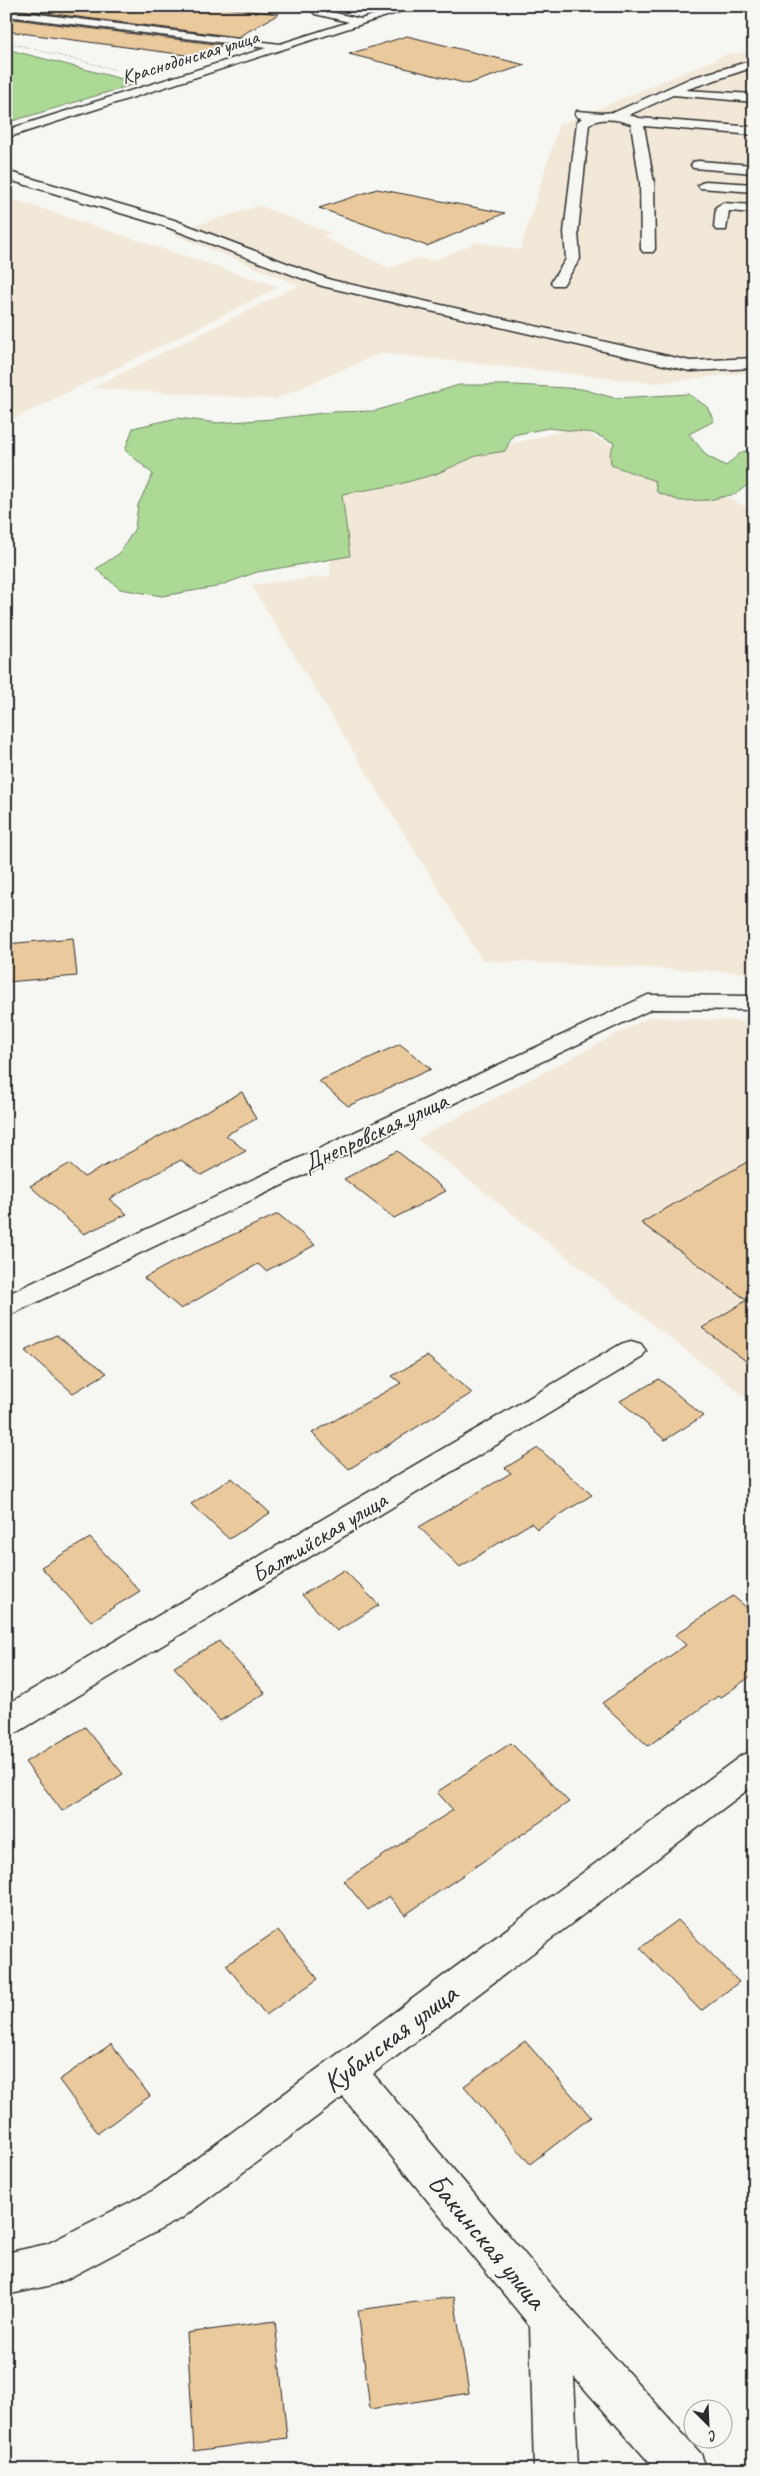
<svg xmlns="http://www.w3.org/2000/svg" width="760" height="2476" font-family="Caveat,sans-serif">
<style>
.built{fill:#f2e8d8}
.green{fill:#add997;stroke:#6c8261}
.building{fill:#eac99c;stroke:#2b2b2b}
.lines{fill:none;stroke-linecap:round;stroke-linejoin:round}
.minor-casing{stroke:#2b2b2b;stroke-width:3}
.path{stroke:#2b2b2b;stroke-width:1;stroke-dasharray:0.5 2;stroke-linecap:butt}
.minor{fill:#f6f6f2;fill-rule:evenodd}
.labels{text-anchor:middle;dominant-baseline:central;stroke-width:4;stroke-linejoin:round;paint-order:stroke}
.far-street-label{font-size:20px;fill:#2b2b2b;stroke:#f6f6f2}
.street-label{font-size:24px;fill:#2b2b2b;stroke:#f6f6f2}
.near-street-label{font-size:29px;fill:#2b2b2b;stroke:#f6f6f2}
</style>
<rect width="100%" height="100%" fill="#f6f6f2"/>
<filter id="ink" filterUnits="userSpaceOnUse"><feTurbulence type="fractalNoise" baseFrequency=".02" numOctaves="2"/><feDisplacementMap in="SourceGraphic" scale="10" xChannelSelector="R" yChannelSelector="G"/><feConvolveMatrix kernelMatrix="1 2 1 2 8 2 1 2 1" color-interpolation-filters="sRGB"/></filter>
<g filter="url(#ink)">
<!-- built -->
<path class="built" d="M 754,52 L 754,372 L 655,383 L 381,353 L 275,399 L 92,388 L 299,285 L 170,233 L 260,206 L 330,233 L 323,237 L 389,268 L 418,258 L 434,261 L 477,242 L 520,250 L 559,125 L 728,54 Z
M 6,197 L 279,287 L 16,418 L 6,415 Z
M 575,428 L 754,510 L 754,973 L 482,960 L 251,585 L 330,576 L 335,489 Z
M 649,1017 L 754,1022 L 754,1404 L 417,1139 Z"/>
<!-- green -->
<path class="green" d="M 6,49 L 138,83 L 6,123 Z
M 459,385 L 516,385 L 582,389 L 614,398 L 689,394 L 707,407 L 714,421 L 689,434 L 707,456 L 726,466 L 739,454 L 754,447 L 754,486 L 749,484 L 735,494 L 709,500 L 680,501 L 657,492 L 655,481 L 611,465 L 610,454 L 614,443 L 593,433 L 548,428 L 513,435 L 505,451 L 476,456 L 436,474 L 396,485 L 342,494 L 350,556 L 257,572 L 216,587 L 162,596 L 120,589 L 96,569 L 120,553 L 135,528 L 138,505 L 153,474 L 125,450 L 133,428 L 177,418 L 218,423 L 273,419 L 331,412 L 375,411 Z"/>
<!-- building -->
<path class="building" d="M 6,6 L 207,6 L 279,14 L 238,37 L 6,8 Z
M 6,18 L 223,45 L 201,57 L 6,31 Z
M 407,36 L 525,65 L 468,84 L 349,54 Z
M 377,189 L 505,213 L 427,246 L 319,208 Z
M 73,938 L 77,976 L 6,982 L 6,944 Z
M 400,1044 L 431,1069 L 348,1106 L 319,1081 Z
M 242,1092 L 256,1119 L 226,1135 L 246,1151 L 201,1175 L 181,1160 L 109,1199 L 127,1214 L 84,1234 L 30,1186 L 69,1164 L 84,1177 Z
M 397,1151 L 446,1191 L 394,1218 L 344,1179 Z
M 754,1158 L 754,1367 L 702,1328 L 747,1300 L 641,1223 Z
M 278,1214 L 315,1245 L 266,1271 L 258,1264 L 181,1309 L 144,1278 L 175,1261 Z
M 56,1335 L 107,1373 L 73,1393 L 25,1351 Z
M 427,1356 L 472,1393 L 349,1469 L 312,1433 L 401,1383 L 392,1376 Z
M 659,1379 L 703,1416 L 665,1440 L 620,1401 Z
M 538,1448 L 592,1495 L 537,1529 L 531,1523 L 460,1567 L 419,1527 L 511,1473 L 505,1468 Z
M 232,1478 L 270,1513 L 229,1539 L 191,1504 Z
M 90,1538 L 140,1591 L 91,1621 L 41,1567 Z
M 344,1570 L 379,1605 L 337,1631 L 302,1595 Z
M 733,1596 L 754,1614 L 754,1674 L 720,1698 L 718,1696 L 648,1746 L 602,1703 L 686,1645 L 675,1635 Z
M 219,1641 L 265,1693 L 220,1721 L 174,1667 Z
M 85,1727 L 123,1774 L 62,1811 L 25,1762 Z
M 511,1743 L 569,1802 L 405,1915 L 389,1896 L 368,1910 L 344,1881 L 453,1810 L 437,1792 Z
M 678,1920 L 739,1982 L 701,2011 L 640,1948 Z
M 278,1930 L 318,1979 L 266,2015 L 226,1965 Z
M 525,2041 L 591,2117 L 530,2164 L 464,2086 Z
M 111,2044 L 150,2096 L 98,2133 L 59,2080 Z
M 454,2297 L 469,2393 L 370,2409 L 358,2310 Z
M 275,2321 L 287,2438 L 194,2451 L 187,2333 Z"/>
<g class="lines">
<!-- minor casing -->
<g class="minor-casing">
<path id="minor" d="M 308,6 L 319,6 L 323,10 L 361,19 L 401,6 L 418,6 L 6,138 L 6,130 L 266,48 L 6,16 L 6,10 L 280,44 L 349,22 L 315,14 Z
M 754,60 L 754,67 L 685,90 L 754,94 L 754,102 L 673,95 L 629,115 L 639,118 L 754,127 L 754,135 L 644,126 L 654,183 L 655,249 L 653,252 L 643,252 L 641,249 L 640,183 L 631,124 C 617,119 602,117 589,124 L 578,232 L 580,259 L 563,285 L 553,285 L 551,282 L 566,259 L 564,232 L 577,122 L 582,118 L 577,117 L 575,114 L 577,111 L 602,113 L 615,112 L 691,78 Z
M 698,161 L 754,165 L 754,173 L 693,168 L 691,165 L 693,162 Z
M 6,171 L 174,220 L 331,280 L 690,361 L 754,358 L 754,368 L 690,371 L 322,286 L 164,226 L 6,179 Z
M 705,181 L 754,184 L 754,192 L 700,188 L 698,185 Z
M 723,203 L 754,205 L 754,213 L 729,211 L 726,230 L 716,230 L 714,227 L 716,207 Z
M 648,995 L 754,996 L 754,1010 L 652,1009 L 6,1317 L 6,1295 Z
M 631,1341 L 641,1344 L 646,1351 L 641,1358 L 18,1732 L 6,1736 L 6,1705 L 621,1344 Z
M 754,1751 L 754,1785 L 373,2074 L 566,2303 L 701,2454 L 707,2470 L 656,2470 L 574,2377 L 578,2470 L 534,2470 L 530,2326 L 343,2097 L 182,2218 L 67,2279 L 52,2285 L 6,2295 L 6,2253 L 47,2244 L 154,2190 L 742,1755 Z"/>
</g>
<!-- path -->
<path class="path" d="M 6,42 L 117,70"/>
<!-- minor -->
<use href="#minor" class="minor"/>
</g>
</g>
<g class="labels">
<!-- far-street labels -->
<g class="far-street-label">
<text transform="translate(190 57) rotate(-17)">Краснодонская улица</text>
</g>
<!-- street labels -->
<g class="street-label">
<text transform="translate(375 1132) rotate(-25)">Днепровская улица</text>
<text transform="translate(319 1537) rotate(-31)">Балтийская улица</text>
</g>
<!-- near-street labels -->
<g class="near-street-label">
<text transform="translate(390 2038) rotate(-37)">Кубанская улица</text>
<text transform="translate(487 2241) rotate(50)">Бакинская улица</text>
</g>
</g>
<!-- margin -->
<rect width="760" height="2476" fill="none" stroke="#f6f6f2" stroke-width="25"/>
<rect x="12" y="12" width="735" height="2451" fill="none" stroke="#2b2b2b" stroke-width="2" filter="url(#ink)"/>
<!-- north arrow -->
<g transform="translate(708 2424) rotate(156)"><circle r="24" fill="#f6f6f2" stroke="#a5a5a2"/>
<path d="M0-4L9 19L0 12L-9 19Z" fill="#2b2b2b"/>
<text y="-8" font-size="14" font-weight="bold" text-anchor="middle" fill="#2b2b2b">С</text>
</g>
</svg>
